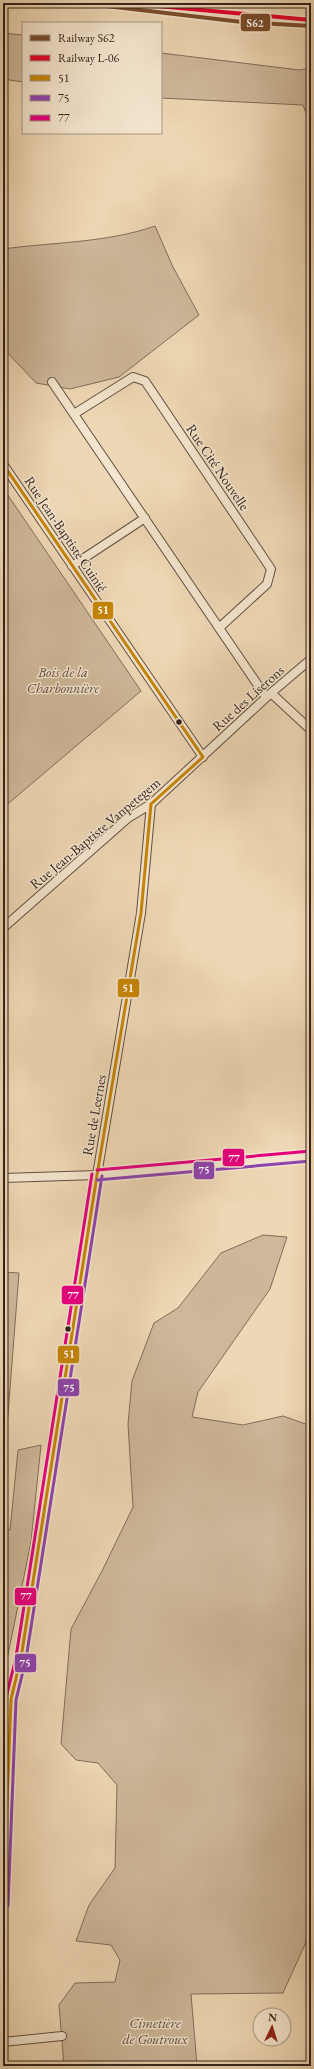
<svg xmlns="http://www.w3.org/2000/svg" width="314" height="2069" font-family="'EB Garamond',serif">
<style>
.green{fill:#ceb89a;stroke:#806d5b}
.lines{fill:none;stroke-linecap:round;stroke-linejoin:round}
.street-casing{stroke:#614f42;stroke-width:10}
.street{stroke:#f4e5ce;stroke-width:8}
.bus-1-casing{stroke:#f4e5ce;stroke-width:6}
.bus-2-casing{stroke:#f4e5ce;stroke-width:6}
.bus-3-casing{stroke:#f4e5ce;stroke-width:6}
.bus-1{stroke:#c68507;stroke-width:3}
.bus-2{stroke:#8e44ad;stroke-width:3}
.bus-3{stroke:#e5007d;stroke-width:3}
.rail-1-casing{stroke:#f4e5ce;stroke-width:7}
.rail-2-casing{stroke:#f4e5ce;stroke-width:7}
.rail-1{stroke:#7a4b2a;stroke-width:4}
.rail-2{stroke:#e4002b;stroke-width:4}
.bus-dot{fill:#32221c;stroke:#f4e5ce;stroke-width:1.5}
.labels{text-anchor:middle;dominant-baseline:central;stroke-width:3;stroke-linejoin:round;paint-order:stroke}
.street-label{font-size:14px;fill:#32221c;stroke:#f4e5ce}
.park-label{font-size:14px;font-style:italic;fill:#59483c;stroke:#f4e5ce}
.line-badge{stroke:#f4e5ce;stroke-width:1.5}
.badge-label{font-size:11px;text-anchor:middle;font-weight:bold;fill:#fff}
</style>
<rect width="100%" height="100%" fill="#eed7b4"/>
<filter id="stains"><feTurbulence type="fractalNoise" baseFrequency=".005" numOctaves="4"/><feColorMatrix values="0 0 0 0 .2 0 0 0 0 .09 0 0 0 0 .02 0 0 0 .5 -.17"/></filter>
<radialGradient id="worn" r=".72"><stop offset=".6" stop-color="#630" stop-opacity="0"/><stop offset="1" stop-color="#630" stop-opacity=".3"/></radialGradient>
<!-- green -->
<path class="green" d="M 3,33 L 23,35 L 23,82 L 3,79 Z
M 161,53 L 299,70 L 311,68 L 311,126 L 303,105 L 161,98 Z
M 155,226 L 173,267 L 199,315 L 119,377 L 70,389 L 36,383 L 3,348 L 3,249 C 54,242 106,243 155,226 Z
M 3,488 L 141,691 L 3,808 Z
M 263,1235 L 287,1237 L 270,1289 L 198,1392 L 192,1417 L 243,1425 L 283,1416 L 311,1426 L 311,1931 L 283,1993 L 191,1994 L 197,2066 L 64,2066 L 59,2005 L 75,1983 L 115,1982 L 120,1960 L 111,1945 L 76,1941 L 89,1905 L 115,1868 L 117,1785 L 98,1763 L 76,1760 L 61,1744 L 71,1629 L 102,1571 L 133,1507 L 128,1424 L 132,1381 L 154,1323 L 178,1308 L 221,1253 Z
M 3,1272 L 19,1273 L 7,1427 L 3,1426 Z
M 41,1445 L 31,1542 L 3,1679 L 3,1529 L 10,1530 L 18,1450 Z"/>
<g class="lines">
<!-- street casing -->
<g class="street-casing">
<path id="street" d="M 52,382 L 266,697
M 74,414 L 133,377 L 145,381 L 271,569 L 267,584 L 219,628
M 3,464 L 203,757
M 72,566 L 145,518
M 271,693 L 311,730
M 3,928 L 128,818 L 151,804 L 271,693 L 311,659
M 3,1178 L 97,1175 L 311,1156
M 3,1906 L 11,1699 L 21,1658 L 97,1175 L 141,913 L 151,804
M 3,2042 L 62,2036"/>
</g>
<!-- street -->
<use href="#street" class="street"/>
<!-- bus-1 casing -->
<g class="bus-1-casing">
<path id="bus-1" d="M 3,464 L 203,757
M 151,804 L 203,757
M 3,1906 L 11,1699 L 21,1658 L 97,1175 L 141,913 L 151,804"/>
</g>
<!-- bus-2 casing -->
<g class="bus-2-casing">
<path id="bus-2" d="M 97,1180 L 311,1161
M 8,1906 L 16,1700 L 26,1659 L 102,1176"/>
</g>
<!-- bus-3 casing -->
<g class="bus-3-casing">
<path id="bus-3" d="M 97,1170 L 311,1151
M 3,1777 L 6,1698 L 16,1657 L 92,1174"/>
</g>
<!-- bus-1 -->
<use href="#bus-1" class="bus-1"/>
<!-- bus-2 -->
<use href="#bus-2" class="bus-2"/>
<!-- bus-3 -->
<use href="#bus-3" class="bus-3"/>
<!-- rail-1 casing -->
<g class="rail-1-casing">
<path id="rail-1" d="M 81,3 L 242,22 L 311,26"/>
</g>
<!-- rail-2 casing -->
<g class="rail-2-casing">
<path id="rail-2" d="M 124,3 L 311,20"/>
</g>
<!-- rail-1 -->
<use href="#rail-1" class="rail-1"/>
<!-- rail-2 -->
<use href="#rail-2" class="rail-2"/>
</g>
<!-- markers -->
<g class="bus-dot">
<circle cx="179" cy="722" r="3.5"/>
<circle cx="68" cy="1329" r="3.5"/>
</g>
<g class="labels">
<!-- street labels -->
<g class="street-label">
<text transform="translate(218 467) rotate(56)">Rue Cité Nouvelle</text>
<text transform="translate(66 534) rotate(56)">Rue Jean-Baptiste Cuinié</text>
<text transform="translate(248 698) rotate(-42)">Rue des Liserons</text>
<text transform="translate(95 833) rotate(-40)">Rue Jean-Baptiste Vanpetegem</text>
<text transform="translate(94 1115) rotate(-80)">Rue de Leernes</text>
</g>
<!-- park labels -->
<g class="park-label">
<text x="63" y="672">Bois de la<tspan x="63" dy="16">Charbonnière</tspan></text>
<text x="155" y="2023">Cimetière<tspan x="155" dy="16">de Goutroux</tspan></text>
</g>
</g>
<g class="line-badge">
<rect x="240" y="13" width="31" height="19" rx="4" fill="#7a4b2a"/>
<rect x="92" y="601" width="22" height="19" rx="4" fill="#c68507"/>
<rect x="117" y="978" width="23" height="20" rx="4" fill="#c68507"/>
<rect x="222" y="1148" width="23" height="19" rx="4" fill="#e5007d"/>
<rect x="193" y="1161" width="22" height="19" rx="4" fill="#8e44ad"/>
<rect x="61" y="1285" width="23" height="20" rx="4" fill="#e5007d"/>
<rect x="57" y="1345" width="23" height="19" rx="4" fill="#c68507"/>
<rect x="57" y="1378" width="23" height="19" rx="4" fill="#8e44ad"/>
<rect x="14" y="1587" width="23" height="19" rx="4" fill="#e5007d"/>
<rect x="14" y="1653" width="23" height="20" rx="4" fill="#8e44ad"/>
</g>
<g class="badge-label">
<text x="255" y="27">S62</text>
<text x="103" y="614">51</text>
<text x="128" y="992">51</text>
<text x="234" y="1162">77</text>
<text x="204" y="1174">75</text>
<text x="73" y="1299">77</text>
<text x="69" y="1358">51</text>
<text x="69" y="1392">75</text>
<text x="26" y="1600">77</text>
<text x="25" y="1667">75</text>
</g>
<!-- margin -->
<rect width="314" height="2069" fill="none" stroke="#eed7b4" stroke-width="16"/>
<rect x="4" y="4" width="306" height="2061" fill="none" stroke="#32221c" stroke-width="2"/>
<rect x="8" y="8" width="298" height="2053" fill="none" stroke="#32221c"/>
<!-- legend -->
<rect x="22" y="22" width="140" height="112" fill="#f4e5ce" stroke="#a69787"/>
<rect x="30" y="35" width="20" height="6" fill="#7a4b2a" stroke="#a69787"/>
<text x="58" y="42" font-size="12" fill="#32221c">Railway S62</text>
<rect x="30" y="55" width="20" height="6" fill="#e4002b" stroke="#a69787"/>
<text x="58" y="62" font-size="12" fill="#32221c">Railway L-06</text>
<rect x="30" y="75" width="20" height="6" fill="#c68507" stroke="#a69787"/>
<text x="58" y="82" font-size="12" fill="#32221c">51</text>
<rect x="30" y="95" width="20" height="6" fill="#8e44ad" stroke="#a69787"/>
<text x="58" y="102" font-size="12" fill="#32221c">75</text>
<rect x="30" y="115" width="20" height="6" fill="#e5007d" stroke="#a69787"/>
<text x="58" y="122" font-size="12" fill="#32221c">77</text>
<!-- north arrow -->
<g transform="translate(272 2027) rotate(4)"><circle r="19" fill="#f4e5ce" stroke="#a69787"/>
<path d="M0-3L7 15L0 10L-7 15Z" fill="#8f2418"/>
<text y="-6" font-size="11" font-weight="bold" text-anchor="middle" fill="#32221c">N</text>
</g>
<rect width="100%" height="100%" filter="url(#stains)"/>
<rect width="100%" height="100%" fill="url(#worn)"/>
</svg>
